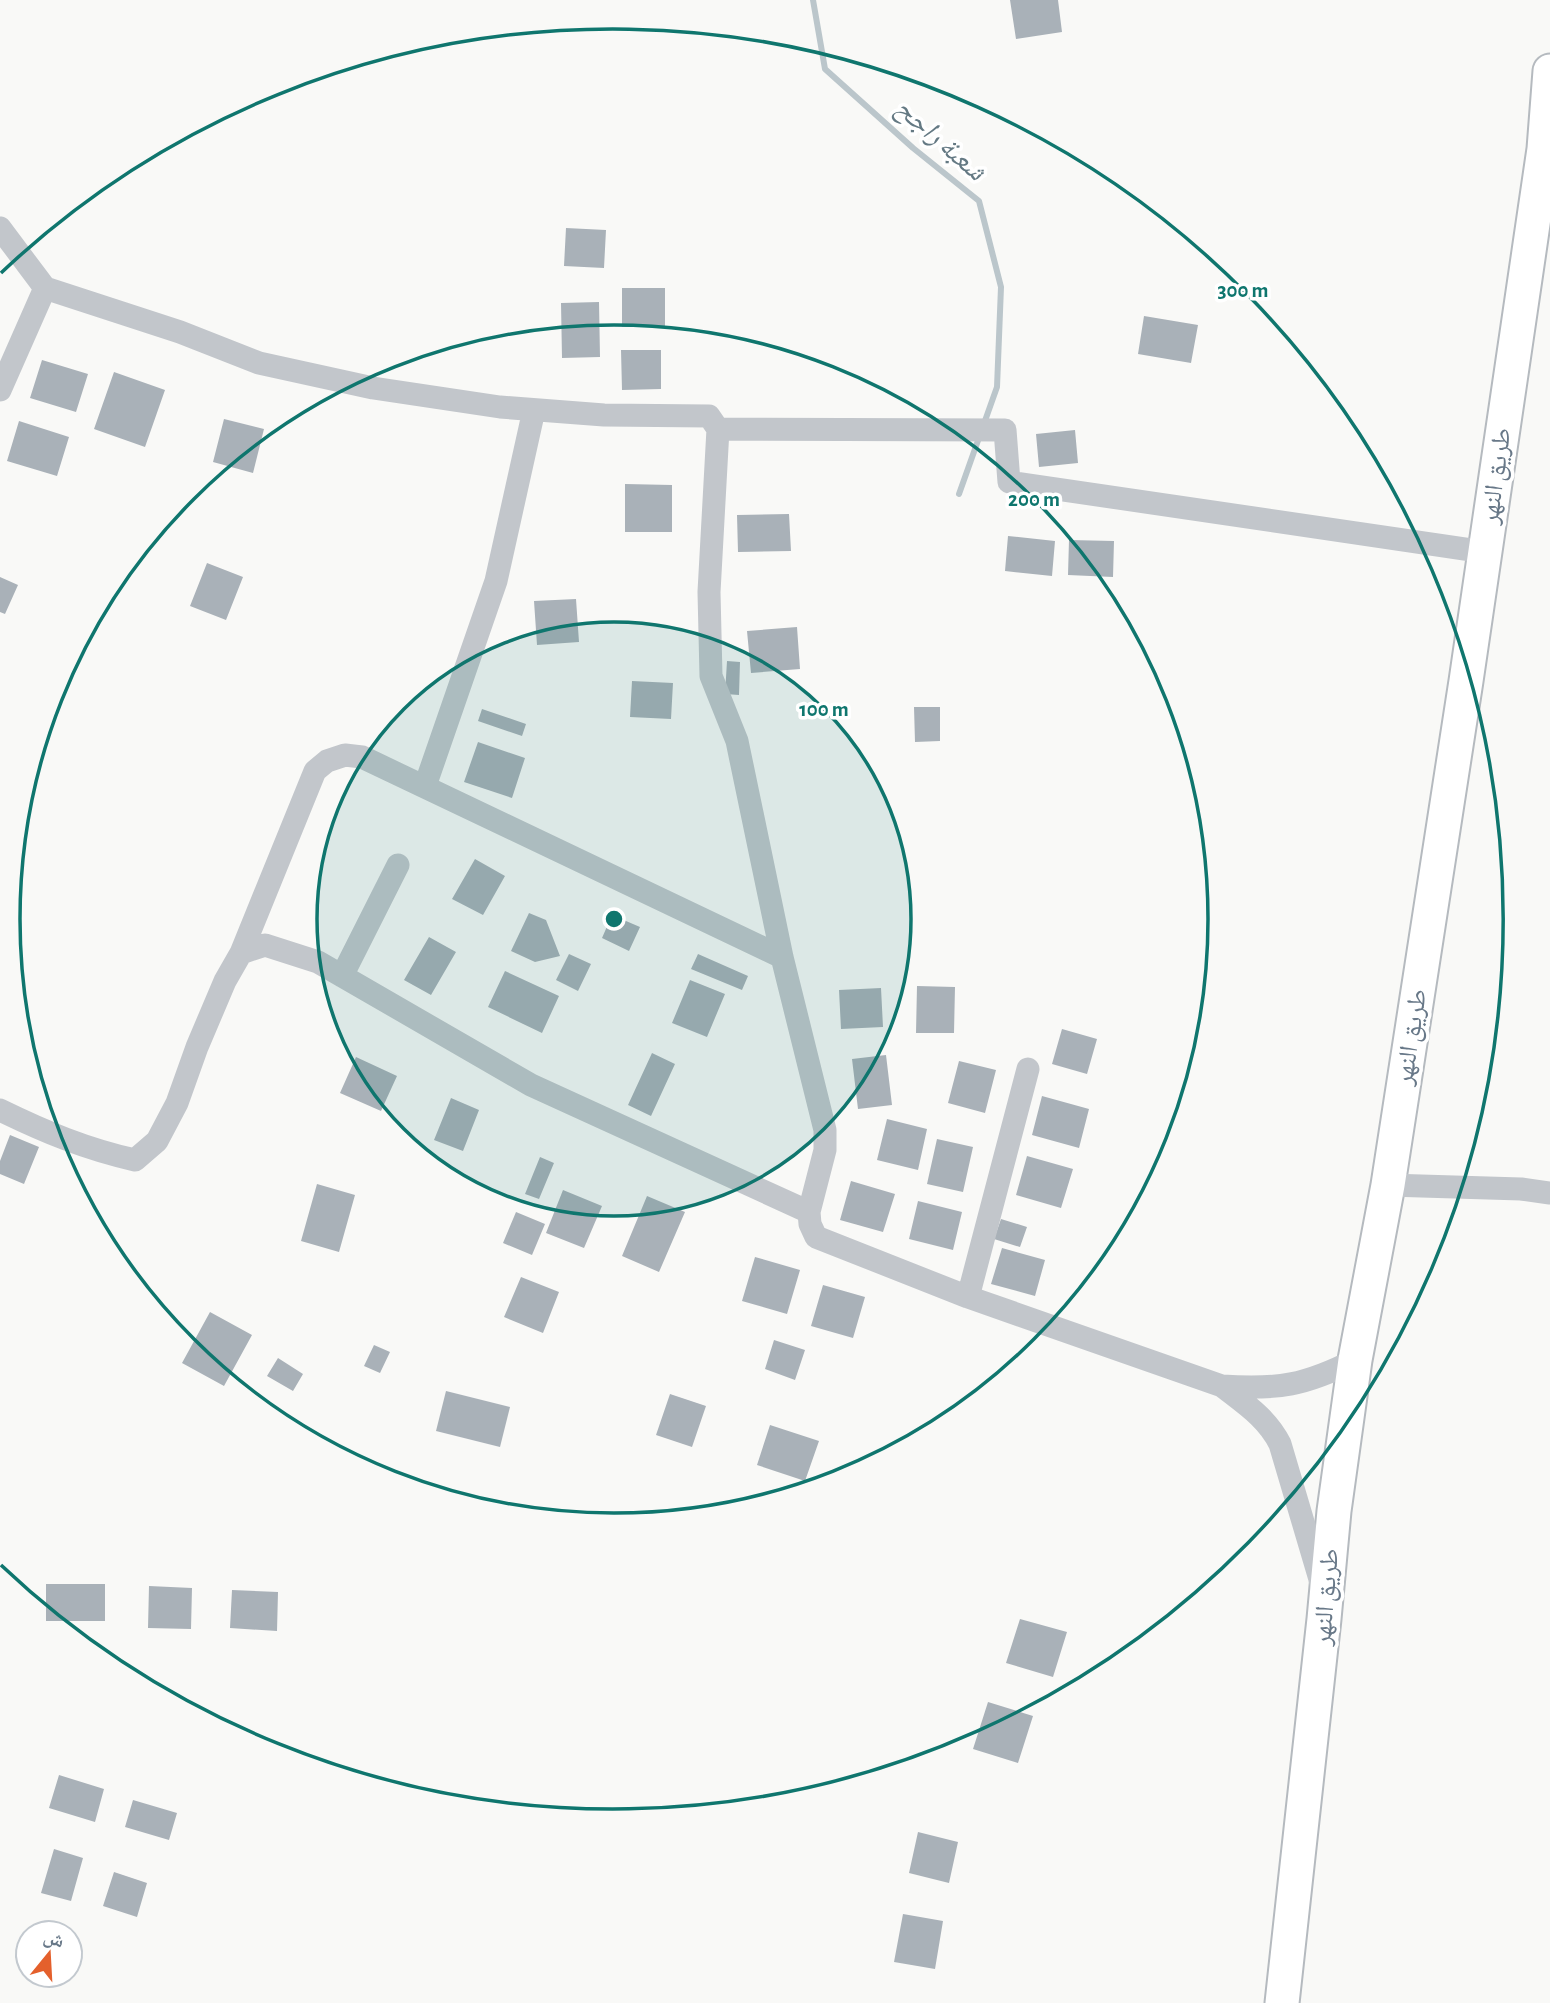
<svg xmlns="http://www.w3.org/2000/svg" width="1550" height="2003" font-family="'Alegreya Sans','Noto Naskh Arabic',sans-serif">
<style>
.lines{fill:none;stroke-linecap:round;stroke-linejoin:round}
.stream{stroke:#bbc6cb;stroke-width:6}
.building{fill:#a9b1b8}
.secondary-casing{stroke:#b5babf;stroke-width:37}
.street{stroke:#c2c6cb;stroke-width:23}
.secondary{stroke:#fff;stroke-width:33}
.ring{fill:none;stroke:#0f766e;stroke-width:3.5}
.labels{text-anchor:middle;dominant-baseline:central;stroke-width:7;stroke-linejoin:round;paint-order:stroke}
.street-label{font-size:26px;fill:#687888;stroke:#fff}
.water-label{font-size:28px;font-style:italic;fill:#647983;stroke:#fff}
.centre{fill:#0f766e;stroke:#fff;stroke-width:3.5}
.ring-label{font-size:21px;text-anchor:middle;font-weight:bold;fill:#0f766e;stroke:#fff;stroke-width:7;stroke-linejoin:round;paint-order:stroke}
</style>
<rect width="100%" height="100%" fill="#f9f9f7"/>
<g class="lines">
<!-- stream -->
<path class="stream" d="M 813,0 L 825,69 L 913,148 L 979,201 L 1001,287 L 997,387 L 959,494"/>
</g>
<!-- building -->
<path class="building" d="M 1010,0 L 1058,0 L 1062,32 L 1016,39 Z
M 566,228 L 606,230 L 604,268 L 564,266 Z
M 622,288 L 665,288 L 665,327 L 622,327 Z
M 599,302 L 600,357 L 562,358 L 561,303 Z
M 1144,316 L 1198,325 L 1191,363 L 1138,354 Z
M 621,350 L 661,350 L 661,389 L 622,390 Z
M 42,360 L 88,374 L 76,412 L 30,398 Z
M 114,372 L 165,390 L 145,447 L 94,429 Z
M 224,419 L 264,429 L 253,473 L 213,462 Z
M 19,421 L 69,437 L 57,476 L 7,461 Z
M 1075,430 L 1078,463 L 1039,467 L 1036,434 Z
M 625,484 L 672,485 L 672,532 L 625,532 Z
M 789,514 L 791,551 L 738,552 L 737,515 Z
M 1008,536 L 1055,541 L 1052,576 L 1005,571 Z
M 1069,540 L 1114,541 L 1113,577 L 1068,575 Z
M 207,563 L 243,577 L 226,620 L 190,606 Z
M 0,577 L 18,585 L 5,614 L 0,612 Z
M 576,599 L 579,642 L 537,645 L 534,601 Z
M 797,627 L 800,669 L 751,673 L 747,631 Z
M 727,661 L 740,662 L 739,695 L 725,694 Z
M 632,681 L 673,683 L 671,719 L 630,717 Z
M 914,707 L 940,707 L 940,741 L 915,742 Z
M 482,709 L 526,724 L 522,736 L 478,721 Z
M 478,742 L 525,758 L 512,798 L 464,782 Z
M 475,859 L 505,876 L 483,915 L 452,899 Z
M 529,913 L 546,920 L 560,956 L 535,962 L 511,951 Z
M 612,915 L 640,927 L 629,951 L 602,938 Z
M 429,937 L 456,952 L 431,995 L 404,980 Z
M 569,954 L 591,964 L 578,991 L 556,980 Z
M 698,954 L 748,976 L 742,990 L 691,969 Z
M 505,971 L 559,996 L 542,1033 L 488,1007 Z
M 690,980 L 725,994 L 707,1037 L 672,1023 Z
M 917,986 L 955,987 L 954,1033 L 916,1033 Z
M 881,988 L 883,1027 L 841,1029 L 839,990 Z
M 1062,1029 L 1097,1039 L 1087,1074 L 1052,1064 Z
M 652,1053 L 675,1064 L 651,1116 L 628,1105 Z
M 886,1055 L 892,1105 L 858,1109 L 852,1059 Z
M 356,1057 L 397,1076 L 381,1111 L 340,1093 Z
M 959,1061 L 996,1070 L 985,1113 L 948,1103 Z
M 1042,1096 L 1089,1109 L 1079,1148 L 1032,1135 Z
M 451,1098 L 479,1110 L 463,1151 L 434,1140 Z
M 887,1119 L 927,1129 L 918,1170 L 877,1160 Z
M 10,1135 L 39,1147 L 24,1184 L 0,1174 L 0,1161 Z
M 937,1139 L 973,1147 L 963,1192 L 927,1184 Z
M 1027,1156 L 1073,1169 L 1061,1208 L 1016,1195 Z
M 540,1157 L 554,1163 L 539,1199 L 525,1194 Z
M 851,1181 L 895,1194 L 883,1232 L 840,1220 Z
M 317,1184 L 355,1195 L 339,1252 L 301,1241 Z
M 563,1190 L 602,1206 L 584,1248 L 546,1233 Z
M 647,1196 L 685,1212 L 659,1272 L 622,1256 Z
M 918,1201 L 962,1212 L 953,1250 L 909,1239 Z
M 516,1212 L 545,1224 L 532,1255 L 503,1243 Z
M 1001,1219 L 1027,1227 L 1020,1247 L 994,1239 Z
M 1002,1248 L 1045,1260 L 1035,1296 L 991,1284 Z
M 755,1257 L 800,1270 L 787,1314 L 742,1301 Z
M 521,1277 L 559,1292 L 543,1333 L 504,1317 Z
M 823,1285 L 865,1297 L 853,1338 L 811,1326 Z
M 210,1312 L 252,1335 L 224,1386 L 182,1363 Z
M 774,1340 L 805,1350 L 795,1380 L 765,1369 Z
M 374,1345 L 390,1352 L 380,1373 L 364,1366 Z
M 278,1358 L 303,1374 L 293,1391 L 267,1376 Z
M 446,1391 L 510,1407 L 500,1447 L 436,1431 Z
M 670,1394 L 706,1406 L 692,1447 L 656,1435 Z
M 770,1425 L 819,1441 L 805,1481 L 757,1465 Z
M 46,1584 L 105,1584 L 105,1621 L 46,1621 Z
M 149,1586 L 192,1588 L 191,1629 L 148,1628 Z
M 232,1590 L 278,1592 L 277,1631 L 230,1628 Z
M 1020,1619 L 1067,1632 L 1053,1677 L 1006,1663 Z
M 988,1702 L 1033,1716 L 1018,1763 L 973,1749 Z
M 59,1775 L 104,1789 L 95,1822 L 49,1808 Z
M 133,1800 L 177,1813 L 169,1840 L 125,1827 Z
M 918,1832 L 958,1842 L 949,1883 L 909,1873 Z
M 54,1849 L 83,1858 L 71,1901 L 41,1893 Z
M 114,1872 L 147,1883 L 137,1917 L 103,1906 Z
M 903,1914 L 943,1921 L 935,1969 L 894,1962 Z"/>
<g class="lines">
<!-- secondary casing -->
<g class="secondary-casing">
<path id="secondary" d="M 1282,2003 L 1324,1619 L 1334,1511 L 1355,1360 L 1388,1185 L 1466,681 L 1544,149 L 1550,71"/>
</g>
<!-- street -->
<path class="street" d="M 0,228 L 45,288 L 180,332 L 259,363 L 373,388 L 500,407 L 604,415 L 709,416 L 718,429 L 709,592 L 711,676 L 737,741 L 782,957 L 825,1130 L 825,1150 L 809,1212
M 0,390 L 45,288
M 718,429 L 1005,430 L 1009,482 L 1485,552
M 425,786 L 496,581 L 532,419
M 241,953 L 315,771 L 327,761 L 345,755 L 362,757 L 782,957
M 342,976 L 398,865
M 0,1110 C 45,1132 86,1149 135,1160 L 157,1141 L 177,1103 L 197,1047 L 225,981 L 241,953 L 265,945 L 318,962 L 531,1085 L 809,1212 L 810,1224 L 816,1237 L 968,1297 L 1222,1386 C 1278,1390 1306,1385 1355,1360
M 1388,1185 L 1521,1189 L 1550,1193
M 968,1297 L 1028,1069
M 1222,1386 C 1245,1404 1267,1418 1280,1444 L 1322,1586"/>
<!-- secondary -->
<use href="#secondary" class="secondary"/>
</g>
<!-- distance rings -->
<circle cx="614" cy="919" r="297" fill="#0f766e" fill-opacity=".12"/>
<g class="ring">
<circle cx="614" cy="919" r="297"/>
<circle cx="614" cy="919" r="594"/>
<path d="M1 273A890 890 0 1 1 1 1565"/>
</g>
<g class="labels">
<!-- street labels -->
<g class="street-label">
<text transform="translate(1496 476) rotate(-82)">طريق النهر</text>
<text transform="translate(1411 1037) rotate(-81)">طريق النهر</text>
<text transform="translate(1326 1597) rotate(-85)">طريق النهر</text>
</g>
<!-- water labels -->
<g class="water-label">
<text transform="translate(940 140) rotate(41)">شعبة راجح</text>
</g>
</g>
<circle cx="614" cy="919" r="10" class="centre"/>
<g class="ring-label">
<text x="1243" y="297">300 m</text>
<text x="1034" y="506">200 m</text>
<text x="824" y="716">100 m</text>
</g>
<!-- north arrow -->
<g transform="translate(49 1954) rotate(18)"><circle r="33" fill="#ffffff" stroke="#c3c9cf" stroke-width="2"/>
<path d="M0-5L12 26L0 18L-12 26Z" fill="#e4602c"/>
<text y="-10" font-size="19" font-weight="bold" text-anchor="middle" fill="#687888">ش</text>
</g>
</svg>
